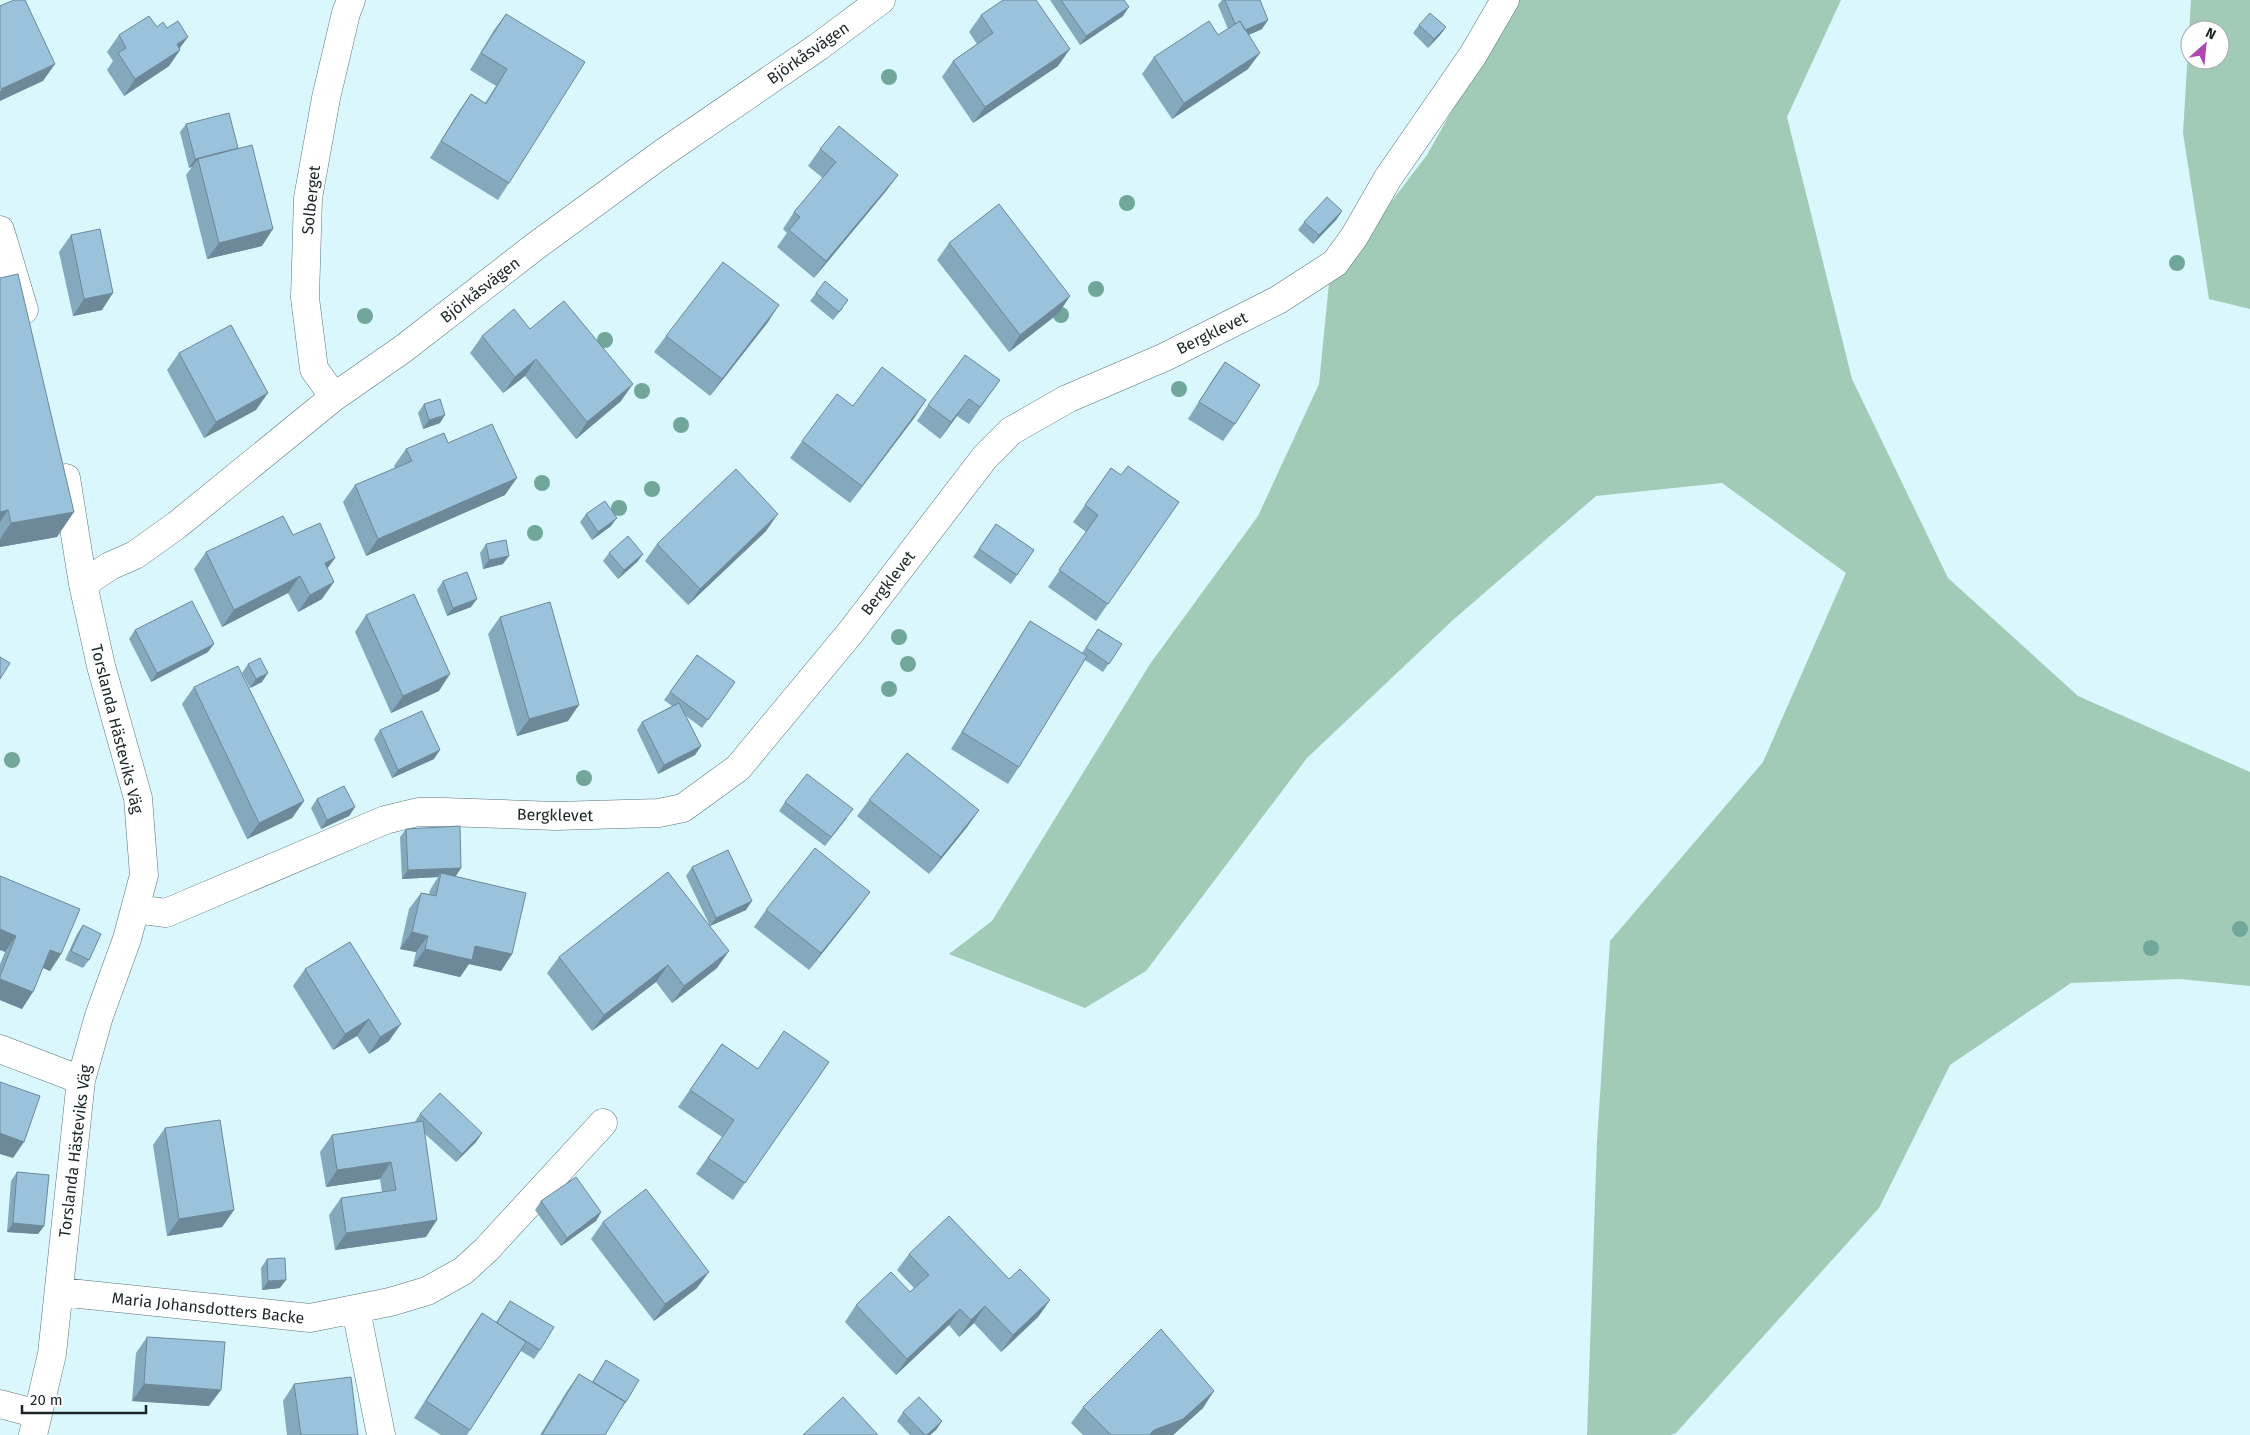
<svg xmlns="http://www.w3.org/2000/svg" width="2250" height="1435" font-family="'Fira Sans',sans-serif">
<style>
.green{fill:#a2cbb7;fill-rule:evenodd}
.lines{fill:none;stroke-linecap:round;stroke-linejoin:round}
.minor-casing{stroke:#5a7479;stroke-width:29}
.minor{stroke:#fff;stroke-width:28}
.tree{fill:#70a79a}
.wall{fill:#84a8bc}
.shaded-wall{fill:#6c8899}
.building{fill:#9ac3db;stroke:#6c8899}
.labels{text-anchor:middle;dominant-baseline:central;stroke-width:5;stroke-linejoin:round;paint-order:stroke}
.street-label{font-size:16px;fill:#1b2628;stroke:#fff}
</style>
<rect width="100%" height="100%" fill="#d9f7fc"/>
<!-- green -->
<path class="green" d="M 1514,0 L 1841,0 L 1787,117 L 1852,379 L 1948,578 L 2078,696 L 2250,772 L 2250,986 L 2180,979 L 2071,983 L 1950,1065 L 1879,1208 L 1676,1433 L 1671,1435 L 1587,1435 L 1597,1141 L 1610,941 L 1763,762 L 1846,573 L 1722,483 L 1596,496 L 1453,620 L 1307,758 L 1146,971 L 1085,1008 L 949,954 L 992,921 L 1150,664 L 1258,516 L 1319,384 L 1329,283 L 1427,155 Z
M 2191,0 L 2250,0 L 2250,309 L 2209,299 L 2183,133 ZM 2190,30 L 2220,30 L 2220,60 L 2190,60 Z"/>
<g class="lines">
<!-- minor casing -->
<g class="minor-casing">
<path id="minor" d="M 0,230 L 24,310
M 334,397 L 314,369 L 305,298 L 308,198 L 326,98 L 346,13 L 351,0
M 83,584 L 110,566 L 135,555 L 177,525 L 334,397 L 403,349 L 537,245 L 663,153 L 818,47 L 881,0
M 135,909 L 166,913 L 385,820 L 418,812 L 444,812 L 556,816 L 659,813 L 683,808 L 738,768 L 851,632 L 985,457 L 1011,431 L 1067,399 L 1165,357 L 1278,300 L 1335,263 L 1354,237 L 1388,178 L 1473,55 L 1505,0
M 0,1049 L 81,1080
M 60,1292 L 310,1318 L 390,1302 L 427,1291 L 463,1271 L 486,1250 L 603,1123
M 356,1310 L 381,1435
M 0,1404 L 38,1414
M 33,1435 L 52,1354 L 81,1080 L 99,1016 L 127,939 L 144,875 L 138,798 L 101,666 L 83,584 L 66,478"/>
</g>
<!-- minor -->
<use href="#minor" class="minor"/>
</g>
<!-- trees -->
<g class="tree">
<circle cx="889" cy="77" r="8"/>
<circle cx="1127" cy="203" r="8"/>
<circle cx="2177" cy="263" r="8"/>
<circle cx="1096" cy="289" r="8"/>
<circle cx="1061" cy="315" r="8"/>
<circle cx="365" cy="316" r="8"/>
<circle cx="605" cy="340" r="8"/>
<circle cx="1179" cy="389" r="8"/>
<circle cx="642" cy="391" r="8"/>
<circle cx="681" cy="425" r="8"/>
<circle cx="542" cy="483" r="8"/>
<circle cx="652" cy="489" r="8"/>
<circle cx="619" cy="508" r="8"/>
<circle cx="535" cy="533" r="8"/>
<circle cx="899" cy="637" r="8"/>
<circle cx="908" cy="664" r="8"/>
<circle cx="889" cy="689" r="8"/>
<circle cx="12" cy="760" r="8"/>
<circle cx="584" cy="778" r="8"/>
<circle cx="2240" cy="929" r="8"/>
<circle cx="2151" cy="948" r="8"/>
</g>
<!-- wall -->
<path class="wall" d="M 1050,0 L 1124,0 L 1123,16 L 1080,45 Z
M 1222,0 L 1260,0 L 1262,29 L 1248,35 L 1248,69 L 1172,119 L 1142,74 L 1154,57 L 1218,35 L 1228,29 L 1218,5 Z
M 506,14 L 509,183 L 498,200 L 430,158 L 459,111 L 471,94 L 485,103 L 496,86 L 470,70 L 494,30 Z
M 981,15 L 1058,66 L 973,123 L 942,77 L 953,61 L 977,44 L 969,32 Z
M 1419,25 L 1446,27 L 1440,35 L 1428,48 L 1413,33 Z
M 157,27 L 180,50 L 169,66 L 124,96 L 107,70 L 113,61 L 107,52 L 119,35 Z
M 186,124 L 262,246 L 207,259 L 186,175 L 192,167 L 189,168 L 180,132 Z
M 820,149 L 898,175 L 886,191 L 814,278 L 777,247 L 787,233 L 783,229 L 794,212 L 823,178 L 808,166 Z
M 1342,211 L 1336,220 L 1313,244 L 1298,230 L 1304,222 Z
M 71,235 L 102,310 L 73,316 L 59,252 Z
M 949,243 L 1059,313 L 1009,352 L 937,260 Z
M 0,278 L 57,537 L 0,547 Z
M 816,293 L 843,308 L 833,320 L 810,301 Z
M 768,322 L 710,396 L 654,352 L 666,336 Z
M 530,329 L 621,401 L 576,439 L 525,376 L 503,393 L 470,353 L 482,336 Z
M 179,353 L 256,410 L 204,438 L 167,370 Z
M 1225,362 L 1235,424 L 1223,441 L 1188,419 L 1213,379 Z
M 1000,380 L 969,424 L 957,416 L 940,439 L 917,421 L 928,405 Z
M 926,400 L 850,503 L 790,458 L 802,441 L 853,406 Z
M 424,404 L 440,423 L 423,429 L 418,413 Z
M 448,443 L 505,495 L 366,556 L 343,502 L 355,485 L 395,468 L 394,466 L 406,449 Z
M 1111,468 L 1121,475 L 1179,502 L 1096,621 L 1048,587 L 1086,532 L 1073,522 Z
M 586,514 L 611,526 L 592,540 L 580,522 Z
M 996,524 L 1034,550 L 1011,584 L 973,557 Z
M 766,531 L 688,605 L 645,561 L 657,544 Z
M 293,535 L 335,558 L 327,569 L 322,599 L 298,612 L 288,593 L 222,627 L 194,569 L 206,552 Z
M 486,544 L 503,564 L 483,569 L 480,553 Z
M 609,553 L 643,554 L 637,562 L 618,579 L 603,561 Z
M 443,581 L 471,607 L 447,616 L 437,590 Z
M 366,615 L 439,691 L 391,713 L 355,632 Z
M 500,617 L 568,721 L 517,736 L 488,634 Z
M 1030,621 L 1082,653 L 1098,629 L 1122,644 L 1103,672 L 1085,660 L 1019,767 L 1008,784 L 951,749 L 1019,638 Z
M 135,630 L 208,652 L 151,682 L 129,639 Z
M 697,655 L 735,682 L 702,728 L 686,716 L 701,746 L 695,755 L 658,774 L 637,730 L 642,722 L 672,706 L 664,700 Z
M 248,664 L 262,682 L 250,688 L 242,673 Z
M 194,687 L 304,801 L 292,818 L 247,839 L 182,704 Z
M 380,730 L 434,759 L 392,778 L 374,739 Z
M 317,799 L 355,807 L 349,816 L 321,829 L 311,808 Z
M 869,800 L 979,810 L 967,827 L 929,874 L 857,816 Z
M 785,802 L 847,818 L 825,846 L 779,811 Z
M 406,829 L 461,868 L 456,876 L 512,954 L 501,971 L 469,964 L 460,977 L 413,966 L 416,952 L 400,949 L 409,909 L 421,893 L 429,894 L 430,890 L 438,877 L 402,879 L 400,837 Z
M 692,867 L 746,910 L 710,926 L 686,876 Z
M 0,877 L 61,954 L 50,971 L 43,968 L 22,1009 L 0,1000 L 0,964 L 5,952 Z
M 870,892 L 858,908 L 809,970 L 754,927 L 766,910 Z
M 83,925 L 89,960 L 83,968 L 65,960 L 77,934 Z
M 350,942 L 389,1041 L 369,1054 L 357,1036 L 333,1050 L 293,986 L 305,969 Z
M 559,957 L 717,968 L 672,1003 L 656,982 L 592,1031 L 547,973 Z
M 722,1044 L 758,1069 L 829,1062 L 733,1200 L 696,1174 L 722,1137 L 678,1107 Z
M 420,1114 L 482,1133 L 476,1142 L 456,1162 L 425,1134 L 426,1237 L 335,1250 L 329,1215 L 341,1198 L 382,1192 L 380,1179 L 326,1187 L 320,1152 L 332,1135 L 414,1123 Z
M 165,1128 L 234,1210 L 222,1227 L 167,1236 L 153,1145 Z
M 17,1172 L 44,1226 L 38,1234 L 7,1232 L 11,1181 Z
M 541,1201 L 601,1212 L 596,1221 L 561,1246 L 535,1210 Z
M 603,1222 L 697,1288 L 654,1321 L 591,1239 Z
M 909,1254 L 1009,1279 L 1050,1300 L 1038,1317 L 1001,1352 L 974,1323 L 959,1337 L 949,1325 L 896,1375 L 845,1322 L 856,1305 L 910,1292 L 914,1288 L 897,1270 Z
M 267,1259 L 280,1288 L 262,1290 L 261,1268 Z
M 510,1301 L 540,1350 L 534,1359 L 521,1351 L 467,1435 L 441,1435 L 414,1418 L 470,1330 L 482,1313 L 496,1322 Z
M 147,1337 L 209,1406 L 132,1401 L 136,1353 Z
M 606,1360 L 626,1402 L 620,1410 L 605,1435 L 540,1435 L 567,1391 L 579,1374 L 592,1382 Z
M 294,1384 L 358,1435 L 287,1435 L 283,1401 Z
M 1083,1407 L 1203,1408 L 1173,1435 L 1083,1435 L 1071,1423 Z
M 903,1412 L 942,1421 L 936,1430 L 930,1435 L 910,1435 L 897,1421 Z"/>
<!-- shaded-wall -->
<path class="shaded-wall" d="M 1129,7 L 1123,16 L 1080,45 L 1086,36 Z
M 1268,20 L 1262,29 L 1233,42 L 1239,33 Z
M 1446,27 L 1440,35 L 1428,48 L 1434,39 Z
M 188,37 L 177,52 L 180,50 L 169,66 L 124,96 L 135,79 L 177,44 Z
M 1070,49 L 1058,66 L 973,123 L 985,107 Z
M 1260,53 L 1248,69 L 1172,119 L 1184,103 Z
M 55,64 L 43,81 L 0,101 L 0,91 L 1,89 Z
M 238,148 L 198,159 L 192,167 L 189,168 L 195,159 Z
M 898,175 L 886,191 L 814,278 L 826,261 Z
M 1342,211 L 1336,220 L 1313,244 L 1319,235 Z
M 273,229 L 262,246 L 207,259 L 219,243 Z
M 113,293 L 102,310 L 73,316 L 84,299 Z
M 1070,296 L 1059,313 L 1009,352 L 1020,335 Z
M 779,305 L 768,322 L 710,396 L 722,379 Z
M 536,359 L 525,376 L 503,393 L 515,377 Z
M 633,384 L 621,401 L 576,439 L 587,422 Z
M 268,393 L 256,410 L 204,438 L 216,422 Z
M 969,399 L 957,416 L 940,439 L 951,422 Z
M 926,400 L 915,417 L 850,503 L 862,486 Z
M 445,415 L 440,423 L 423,429 L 429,420 Z
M 517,478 L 505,495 L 366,556 L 378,539 Z
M 8,510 L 0,522 L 0,512 Z
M 74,512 L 57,537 L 0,547 L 0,539 L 11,523 Z
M 778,514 L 766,531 L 688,605 L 700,589 Z
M 617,518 L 611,526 L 592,540 L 598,532 Z
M 643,554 L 637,562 L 618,579 L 624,570 Z
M 509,556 L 503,564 L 483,569 L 489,560 Z
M 335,558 L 323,574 L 325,563 Z
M 300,576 L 288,593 L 222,627 L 234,610 Z
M 334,582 L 322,599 L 298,612 L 310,595 Z
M 477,599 L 471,607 L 447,616 L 453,608 Z
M 214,644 L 208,652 L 151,682 L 157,673 Z
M 268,673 L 262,682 L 250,688 L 256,679 Z
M 450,674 L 439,691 L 391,713 L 403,696 Z
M 579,705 L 568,721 L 517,736 L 529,719 Z
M 701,746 L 695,755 L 658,774 L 664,765 Z
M 440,750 L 434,759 L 392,778 L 398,770 Z
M 304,801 L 292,818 L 247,839 L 259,823 Z
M 355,807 L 349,816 L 321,829 L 327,820 Z
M 979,810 L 967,827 L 929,874 L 941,857 Z
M 461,868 L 455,877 L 441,873 L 438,877 L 402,879 L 408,870 Z
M 870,892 L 858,908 L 809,970 L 821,953 Z
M 752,901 L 746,910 L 710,926 L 716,918 Z
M 0,929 L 16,936 L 5,952 L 0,950 Z
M 412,932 L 428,936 L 416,952 L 400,949 Z
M 475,946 L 512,954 L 501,971 L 469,964 L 460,977 L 413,966 L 425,949 Z
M 50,950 L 61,954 L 50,971 L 39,966 Z
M 729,951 L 717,968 L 672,1003 L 684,986 Z
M 668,965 L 656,982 L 592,1031 L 604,1015 Z
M 0,979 L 33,992 L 22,1009 L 0,1000 Z
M 369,1019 L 357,1036 L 333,1050 L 345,1034 Z
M 401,1024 L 389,1041 L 369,1054 L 380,1037 Z
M 0,1133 L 24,1142 L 13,1158 L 0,1154 Z
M 482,1133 L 476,1142 L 456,1162 L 462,1154 Z
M 391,1162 L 380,1179 L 326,1187 L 337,1170 Z
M 234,1210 L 222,1227 L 167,1236 L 179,1219 Z
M 601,1212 L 596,1221 L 561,1246 L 567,1238 Z
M 437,1220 L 426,1237 L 335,1250 L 346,1233 Z
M 13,1223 L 44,1226 L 38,1234 L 7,1232 Z
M 709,1272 L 697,1288 L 654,1321 L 665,1304 Z
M 286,1280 L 280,1288 L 262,1290 L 268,1281 Z
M 1050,1300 L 1038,1317 L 1001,1352 L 1013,1335 Z
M 985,1306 L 974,1323 L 959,1337 L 971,1320 Z
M 960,1309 L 949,1325 L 896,1375 L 907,1359 Z
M 144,1384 L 221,1390 L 209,1406 L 132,1401 Z
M 1214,1391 L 1203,1408 L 1173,1435 L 1149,1435 L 1154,1430 Z
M 942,1421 L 936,1430 L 930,1435 L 927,1435 Z"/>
<!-- building -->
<path class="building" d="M 14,0 L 25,0 L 55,64 L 1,89 L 0,87 L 0,6 Z
M 1003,0 L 1036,0 L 1070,49 L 985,107 L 953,61 L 993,33 L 981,15 Z
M 1061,0 L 1124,0 L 1129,7 L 1086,36 Z
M 1225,0 L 1260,0 L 1268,20 L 1245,30 L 1240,21 L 1235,24 Z
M 1430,13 L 1446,27 L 1434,39 L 1419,25 Z
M 506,14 L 585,62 L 509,183 L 441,141 L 471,94 L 486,104 L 507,69 L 481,53 Z
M 149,16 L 157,27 L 163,22 L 167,28 L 178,21 L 188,37 L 177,44 L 180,50 L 135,79 L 118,53 L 126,48 L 119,35 Z
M 1209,21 L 1218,35 L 1240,21 L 1260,53 L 1184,103 L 1154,57 Z
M 229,113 L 238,148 L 195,159 L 186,124 Z
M 839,126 L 898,175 L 826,261 L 789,230 L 800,217 L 794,212 L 836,162 L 820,149 Z
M 252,145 L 273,229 L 219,243 L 198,159 Z
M 1327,197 L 1342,211 L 1319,235 L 1304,222 Z
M 999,204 L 1070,296 L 1020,335 L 949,243 Z
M 100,229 L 113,293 L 84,299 L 71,235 Z
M 723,262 L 779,305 L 722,379 L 666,336 Z
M 18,274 L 74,512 L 11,523 L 8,510 L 0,512 L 0,278 Z
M 825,281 L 848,300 L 839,312 L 816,293 Z
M 564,301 L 633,384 L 587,422 L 536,359 L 515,377 L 482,336 L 514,309 L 530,329 Z
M 231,325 L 268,393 L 216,422 L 179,353 Z
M 965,355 L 1000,380 L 980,407 L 969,399 L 951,422 L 928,405 Z
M 1225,362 L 1260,385 L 1235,424 L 1199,402 Z
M 882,367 L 926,400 L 862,486 L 802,441 L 837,394 L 853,406 Z
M 440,399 L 445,415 L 429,420 L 424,404 Z
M 492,424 L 517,478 L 378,539 L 355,485 L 412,461 L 406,449 L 444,433 L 448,443 Z
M 1128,466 L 1179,502 L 1108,604 L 1059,570 L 1098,515 L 1085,505 L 1111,468 L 1121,475 Z
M 736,469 L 778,514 L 700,589 L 657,544 Z
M 605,501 L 617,518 L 598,532 L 586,514 Z
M 283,516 L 293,535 L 320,523 L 335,558 L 325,563 L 334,582 L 310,595 L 300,576 L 234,610 L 206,552 Z
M 996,524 L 1034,550 L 1017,575 L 979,549 Z
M 628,536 L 643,554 L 624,570 L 609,553 Z
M 506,540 L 509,556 L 489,560 L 486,544 Z
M 467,572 L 477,599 L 453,608 L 443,581 Z
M 414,594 L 450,674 L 403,696 L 366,615 Z
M 192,601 L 214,644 L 157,673 L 135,630 Z
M 550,602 L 579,705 L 529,719 L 500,617 Z
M 1030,621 L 1087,656 L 1019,767 L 962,732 Z
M 1098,629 L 1122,644 L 1109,664 L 1086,648 Z
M 697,655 L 735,682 L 708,720 L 670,692 Z
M 0,657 L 10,663 L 0,679 Z
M 260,658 L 268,673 L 256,679 L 248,664 Z
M 238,666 L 304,801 L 259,823 L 194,687 Z
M 679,703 L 701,746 L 664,765 L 642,722 Z
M 422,711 L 440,750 L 398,770 L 380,730 Z
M 907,753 L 979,810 L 941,857 L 869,800 Z
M 807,774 L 853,809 L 831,837 L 785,802 Z
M 344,786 L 355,807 L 327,820 L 317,799 Z
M 460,826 L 461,868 L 408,870 L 406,829 Z
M 815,848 L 870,892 L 821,953 L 766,910 Z
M 728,850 L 752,901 L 716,918 L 692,867 Z
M 668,872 L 729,951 L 684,986 L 668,965 L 604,1015 L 559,957 Z
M 441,873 L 526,893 L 512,954 L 475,946 L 472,960 L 425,949 L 428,936 L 412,932 L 421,893 L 436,896 Z
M 0,876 L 80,909 L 61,954 L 50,950 L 33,992 L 0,979 L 0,976 L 16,936 L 0,929 Z
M 83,925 L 101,934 L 89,960 L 71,951 Z
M 350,942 L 401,1024 L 380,1037 L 369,1019 L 345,1034 L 305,969 Z
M 784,1031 L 829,1062 L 745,1183 L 708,1158 L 734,1120 L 690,1090 L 722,1044 L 758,1069 Z
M 0,1082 L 40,1096 L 24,1142 L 0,1133 Z
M 440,1093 L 482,1133 L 462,1154 L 420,1114 Z
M 220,1120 L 234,1210 L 179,1219 L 165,1128 Z
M 423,1121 L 437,1220 L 346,1233 L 341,1198 L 396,1190 L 391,1162 L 337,1170 L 332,1135 Z
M 17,1172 L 49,1175 L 44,1226 L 13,1223 Z
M 576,1177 L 601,1212 L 567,1238 L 541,1201 Z
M 646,1189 L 709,1272 L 665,1304 L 603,1222 Z
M 949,1216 L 1009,1279 L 1020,1269 L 1050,1300 L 1013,1335 L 985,1306 L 971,1320 L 960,1309 L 907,1359 L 856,1305 L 891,1272 L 910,1292 L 929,1275 L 909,1254 Z
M 285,1258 L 286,1280 L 268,1281 L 267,1259 Z
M 510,1301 L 554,1327 L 540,1350 L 497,1323 Z
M 482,1313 L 526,1342 L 470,1430 L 426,1401 Z
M 1161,1329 L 1214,1391 L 1183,1419 L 1154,1430 L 1149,1435 L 1111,1435 L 1083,1407 Z
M 147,1337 L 225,1342 L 221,1390 L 144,1384 Z
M 606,1360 L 639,1380 L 626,1402 L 593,1382 Z
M 579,1374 L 625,1402 L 605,1435 L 542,1435 Z
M 351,1377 L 358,1435 L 301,1435 L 294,1384 Z
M 843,1397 L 878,1435 L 803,1435 Z
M 919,1397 L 942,1421 L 927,1435 L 925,1435 L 903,1412 Z"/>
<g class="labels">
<!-- street labels -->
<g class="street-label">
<text transform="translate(808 53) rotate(-35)">Björkåsvägen</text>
<text transform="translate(311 200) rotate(-84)">Solberget</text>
<text transform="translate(480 290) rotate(-38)">Björkåsvägen</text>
<text transform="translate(1212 333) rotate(-26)">Bergklevet</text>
<text transform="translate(888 583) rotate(-52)">Bergklevet</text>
<text transform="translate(117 729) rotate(76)">Torslanda Hästeviks Väg</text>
<text transform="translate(555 815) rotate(1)">Bergklevet</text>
<text transform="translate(75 1151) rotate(-83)">Torslanda Hästeviks Väg</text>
<text transform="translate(208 1308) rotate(6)">Maria Johansdotters Backe</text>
</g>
</g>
<!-- north arrow -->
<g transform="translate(2205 45) rotate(27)"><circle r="24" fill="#ffffff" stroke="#a4a8a9"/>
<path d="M0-4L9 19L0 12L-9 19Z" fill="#ac49b0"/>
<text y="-8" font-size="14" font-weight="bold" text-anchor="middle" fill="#1b2628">N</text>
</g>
<!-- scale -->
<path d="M22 1405v8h124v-8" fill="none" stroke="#1b2628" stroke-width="2.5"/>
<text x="30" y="1405" font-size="15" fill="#1b2628" stroke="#ffffff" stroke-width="4" paint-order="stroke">20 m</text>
</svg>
